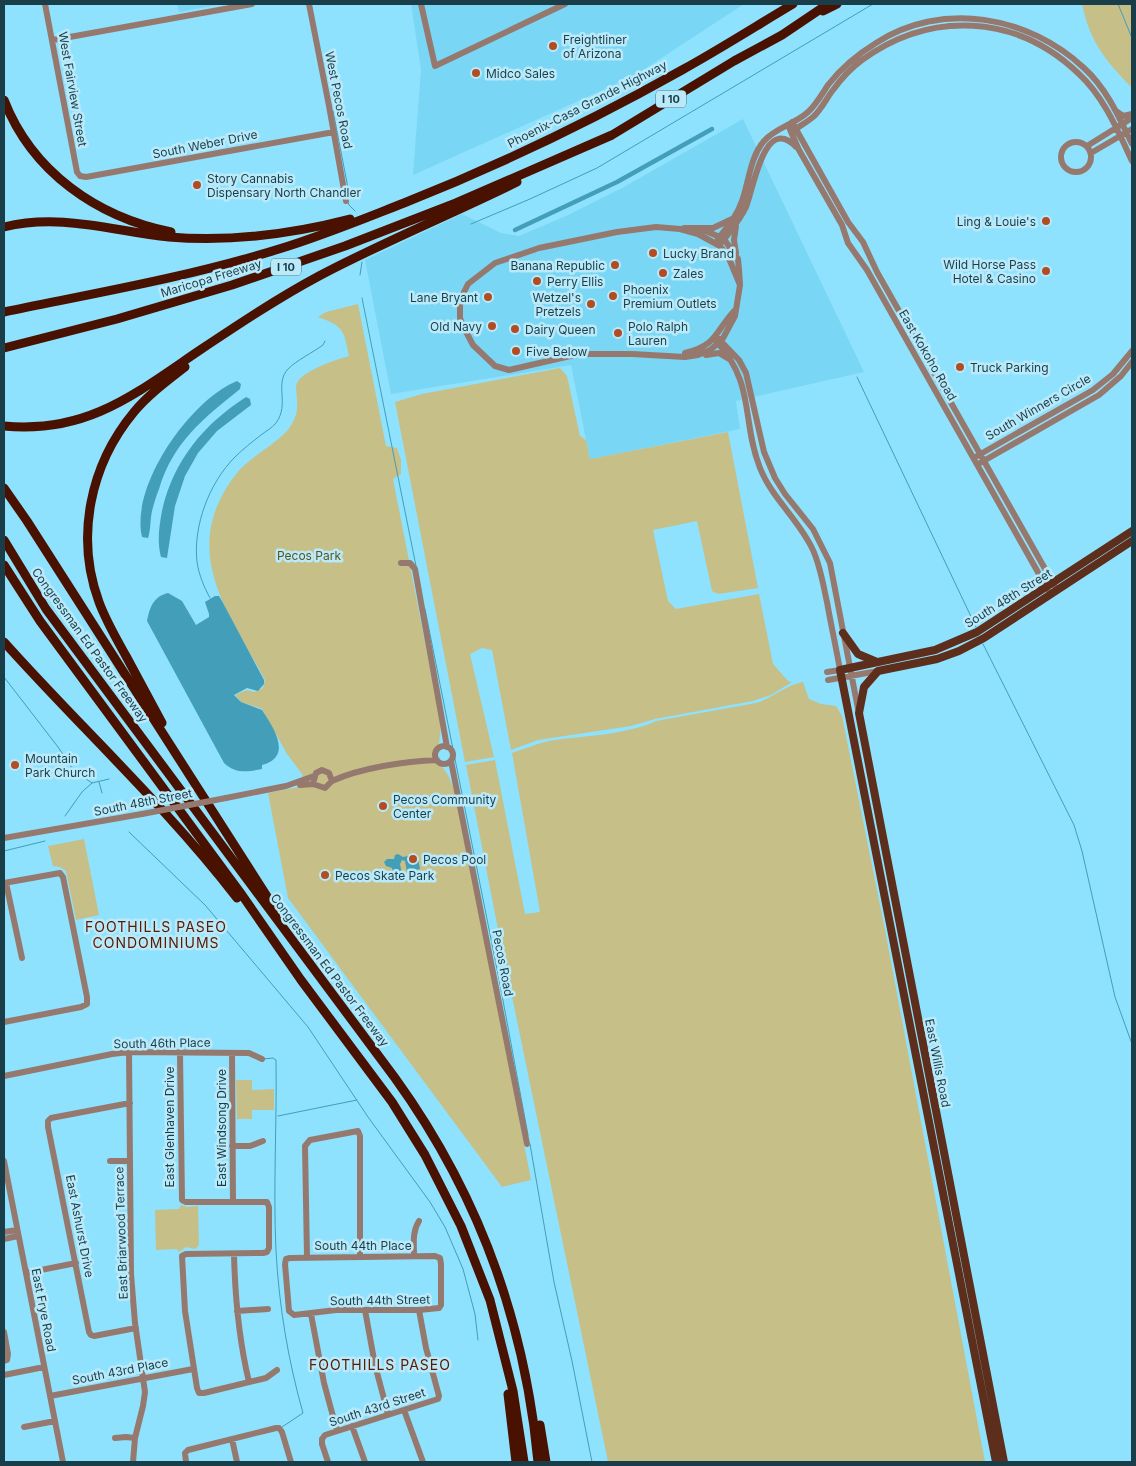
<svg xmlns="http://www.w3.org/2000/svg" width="1136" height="1466" font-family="Inter,sans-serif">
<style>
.built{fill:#79d6f4}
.green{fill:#c6bf88}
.water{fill:#429eb9}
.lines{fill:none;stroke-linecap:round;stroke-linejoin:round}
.stream{stroke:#429eb9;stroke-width:1}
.canal{stroke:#429eb9;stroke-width:4.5}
.minor{stroke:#96796e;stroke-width:6}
.major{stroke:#5e2e1c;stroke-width:8}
.highway{stroke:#491100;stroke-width:9}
.minor-bridge{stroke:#96796e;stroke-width:6}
.poi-dot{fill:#b24c22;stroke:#baeafa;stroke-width:2}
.labels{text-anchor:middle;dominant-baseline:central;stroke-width:5;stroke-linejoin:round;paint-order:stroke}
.shield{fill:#baeafa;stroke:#4a727e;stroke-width:1}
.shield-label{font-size:11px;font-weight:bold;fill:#1a3e49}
.poi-label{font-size:12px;fill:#1a3e49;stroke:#baeafa;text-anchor:start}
.street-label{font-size:12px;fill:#1a3e49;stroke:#baeafa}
.park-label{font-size:12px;fill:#5b531c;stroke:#baeafa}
.neighbourhood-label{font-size:14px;letter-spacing:1px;fill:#591a00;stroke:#baeafa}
</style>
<rect width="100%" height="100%" fill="#8ee2fe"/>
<!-- built -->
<path class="built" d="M 177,4 L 222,4 L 179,12 Z
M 411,4 L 744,4 L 634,76 L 413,175 L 421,69 Z
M 743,119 L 864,372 L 736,401 L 740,429 L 590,459 L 571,365 L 391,394 L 365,260 L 462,214 L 501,233 L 519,236 L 566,216 L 624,187 Z"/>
<!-- green -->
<path class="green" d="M 1082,4 L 1132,4 L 1132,88 C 1105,60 1090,42 1082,4 Z
M 358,304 L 386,446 L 397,448 L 401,460 L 401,474 L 393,479 L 441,724 L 439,745 L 436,748 L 439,765 C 454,773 459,814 463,830 L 531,1180 L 502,1187 L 288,898 L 268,793 L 304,786 L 302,774 L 287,754 L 262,709 L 241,702 L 235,695 L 247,690 L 254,692 L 263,688 L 265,680 C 227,610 178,550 236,474 C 251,455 278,444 290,427 C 300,411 297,404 296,387 C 296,372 338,359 349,356 C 344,331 344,326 318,317 L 326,312 Z
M 560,368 L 567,376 L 580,436 L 586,440 L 590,459 L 728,432 L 758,588 L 718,594 L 712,591 L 697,521 L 653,530 L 668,601 L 676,609 L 759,594 L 773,664 L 788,681 L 792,682 L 771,695 L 753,701 L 655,719 L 631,726 L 538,740 L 511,750 L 492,650 L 482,648 L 470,654 L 494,757 L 465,762 L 395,402 L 422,394 Z
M 803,682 L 809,699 L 821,704 L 836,706 L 842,716 L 885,930 L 985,1462 L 608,1462 L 495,914 L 466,765 L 495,760 L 525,914 L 540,912 L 512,753 C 524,749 536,744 549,741 C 584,735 623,736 656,721 L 756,703 C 773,698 786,685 803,682 Z
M 84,839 L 99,915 L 76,920 L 66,871 L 60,867 L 53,866 L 48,846 Z
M 236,1080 L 252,1080 L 252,1090 L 274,1089 L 274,1110 L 252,1110 L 252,1119 L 237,1119 Z
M 181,1205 L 187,1207 L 198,1206 L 199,1245 L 195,1249 L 186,1247 L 179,1252 L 177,1249 L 156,1250 L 155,1210 L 179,1209 Z"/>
<!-- water -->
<path class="water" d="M 237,381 L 241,384 L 240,389 C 204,418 173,442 159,489 C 156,496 154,504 152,511 C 150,520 151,529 148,538 L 142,537 C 130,486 190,400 237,381 Z
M 246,397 L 250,399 L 251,405 L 217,431 L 198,453 L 185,476 L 175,506 L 167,558 L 161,557 C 157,542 159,527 162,511 C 173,461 204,424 246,397 Z
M 168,593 L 182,601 L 196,625 L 209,617 L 209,614 L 205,602 L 215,596 L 219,596 L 222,601 L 264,680 L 264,684 L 258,691 L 247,688 L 234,695 L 241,702 L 262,710 C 274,728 293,757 262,765 L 262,769 C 247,772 236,774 224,763 L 147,621 C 150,607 153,597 168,593 Z
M 398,854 L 403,857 L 417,854 L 420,869 L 407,872 L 405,861 L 402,860 L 400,864 L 402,874 L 398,878 L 394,877 L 392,868 L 386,866 L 384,862 L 387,859 L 394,859 L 395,855 Z"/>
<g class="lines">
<!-- stream -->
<path class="stream" d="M 1118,4 L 1132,38
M 333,111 L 349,193 L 348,198
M 348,202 L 349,205 L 355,211
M 471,224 L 530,199 L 597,168 L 873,4
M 360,275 L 362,262
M 362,298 L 416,566
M 857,377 L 976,627
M 210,598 C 204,587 199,575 197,562 C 193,526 209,483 235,457 C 243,449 252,442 261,435 C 266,431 272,428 276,423 C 290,404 274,384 288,369 C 297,360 312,353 323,345 L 325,341
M 425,609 L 499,979 L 528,1135
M 983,644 L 1074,825 L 1082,851 L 1115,997 L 1132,1044
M 4,677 L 58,747 L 74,771 L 92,783 L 109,779
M 99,782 L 102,793
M 65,816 L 82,792 L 92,783
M 129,832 L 205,905 L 308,1027 L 368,1117 L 430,1202 L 445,1227 L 463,1269 L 475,1314 L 478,1340
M 4,851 L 45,841
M 264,1059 L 273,1058 L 276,1060 C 277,1124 273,1188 276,1251 C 279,1306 288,1360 303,1413 L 282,1427
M 278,1116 L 357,1100
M 530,1144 L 554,1282 L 572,1361 L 592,1462"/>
<!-- canal -->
<path class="canal" d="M 515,230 L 617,182 L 712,129"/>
<!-- minor -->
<path class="minor" d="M 45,4 L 77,172 L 80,176 L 86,177 L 334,132
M 309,4 L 329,106 L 346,201
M 421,4 L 435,66 L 565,4
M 53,40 L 252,4
M 1116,111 L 1123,116 L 1132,114
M 792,122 L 848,222 L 863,242 L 877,272 L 1057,590
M 788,125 L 799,150 L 842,225 L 848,243 L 867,270 L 1048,590
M 794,130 C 800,126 807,122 813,117 C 821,110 826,99 833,90 C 841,79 851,68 862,60 C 931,10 1017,14 1079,74 C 1104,97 1118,131 1132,161
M1061 157a15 15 0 1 1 30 0a15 15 0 1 1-30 0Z
M 1087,146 L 1132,118
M 1091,153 L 1132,129
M 736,226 L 734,240 L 736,253
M 684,228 L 713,228 L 732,219
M 698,228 L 720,237 L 726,242 L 738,259 L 739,269 L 740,285 L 735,316 L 722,340 L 710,350 L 698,355 L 685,357 L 632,354 L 579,354 L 509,370 L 495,366 L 473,345 L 463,326 L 460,318 L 460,306 L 461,298 L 468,284 L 495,263 L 539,248 L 617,232 L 656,227 L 680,229 L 698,234 L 720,246 L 728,256 L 740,285
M 718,239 C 727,227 737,216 742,201 C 749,182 750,157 764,141 C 775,128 795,124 808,112 C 816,105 822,94 828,85 C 841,68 858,54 876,43 C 942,0 1029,16 1084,68 C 1107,89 1119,117 1132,144
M 722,242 C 731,230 740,220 746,207 C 753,191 764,113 796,147
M 716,336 L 739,360 L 746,373 L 764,452 L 775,478 L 785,494 L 813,529 L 830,563 L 858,709
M 716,341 C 756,384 741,420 760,468 C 772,498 798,519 812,548 C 820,564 823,584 827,602 C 831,625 836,647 840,670 L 827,672
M 685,353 C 719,345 715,330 736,309
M 706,355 L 719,353 L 729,359
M 977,456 L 1093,390 L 1113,374 L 1132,351
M 980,463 L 1099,395 L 1121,376 L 1132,362
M 401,563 L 410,563 L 415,569 L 447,747
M 828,680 L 878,671
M435 755a9 9 0 1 1 18 0a9 9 0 1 1-18 0Z
M 451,761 L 527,1144
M 314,780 L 316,773 L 322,770 L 329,773 L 332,781
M 332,781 C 360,768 406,761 437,760
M 300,785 L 313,784 L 325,788 L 332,781
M 226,798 L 286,786 L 314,776
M 4,838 L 142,814
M 4,883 L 60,873 L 63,877 L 87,997 L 87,1004 L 81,1007 L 4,1022
M 6,883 L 22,958
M 129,1052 L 131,1274 L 135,1323 L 145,1392 L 143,1406 L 135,1438 L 133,1462
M 180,1053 L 182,1200 L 186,1202 L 267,1202 L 269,1207 L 269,1248 L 267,1252 L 263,1253 L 186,1254 L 182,1256 L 185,1311 L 197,1388 L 199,1393 L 204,1393 L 266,1378 L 277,1370
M 232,1053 L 233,1202
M 4,1076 L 112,1054 L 129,1052 L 249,1053 L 262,1059
M 130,1103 L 51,1118 L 48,1121 L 48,1127 L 89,1332 L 91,1335 L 94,1336 L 136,1328
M 232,1146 L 250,1146 L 263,1141
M 4,1161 L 63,1462
M 110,1161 L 130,1161
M 4,1232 L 17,1230
M 4,1239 L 18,1236
M 234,1254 C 235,1297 239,1340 249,1382
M 414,1256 C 414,1244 412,1232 419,1221
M 435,1256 L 440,1258 L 441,1264 L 441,1305 L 439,1308 L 419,1310 L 336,1310 L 294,1315 L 289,1311 L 285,1264 L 286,1259 L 290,1258 Z
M 307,1257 L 305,1146 L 310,1140 L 358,1131 L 360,1136 L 360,1257
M 26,1273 L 76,1263
M 365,1310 L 375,1365 L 388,1414
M 237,1311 L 268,1309
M 311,1314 L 324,1383 L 337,1431
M 4,1332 L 8,1354 L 7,1360 L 4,1361
M 4,1375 L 44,1367
M 50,1396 L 193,1369
M 404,1410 L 423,1462
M 352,1426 L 365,1462
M 24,1427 L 55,1421
M 115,1438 L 126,1437 L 135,1438
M 232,1439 L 237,1462
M 186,1462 L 185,1453 L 188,1450 L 276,1428 L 279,1428 L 282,1432 L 291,1462
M 328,1462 L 322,1444 L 322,1439 L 325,1435 L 438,1399 L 439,1396 L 426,1348 L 419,1310"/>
<!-- major -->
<path class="major" d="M 843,633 L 858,654 L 877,662
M 996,1462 L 840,670 L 935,650 L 977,632 L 1132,531
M 1004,1462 L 859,713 L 864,687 L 878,671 L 937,659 L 959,651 L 984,638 L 1132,541"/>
<!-- highway -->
<path class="highway" d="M 823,11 L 837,4
M 4,100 C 32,172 97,217 171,232
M 4,227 C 61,213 112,231 169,237 C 229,242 292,234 350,219
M 4,312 C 96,293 189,277 279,249 C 322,236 363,219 404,203 C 500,165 593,120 682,70 C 720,49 756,26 793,4
M 4,348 L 117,319 L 232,285 L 345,246 L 456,203 L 612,135 L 734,61 L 782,35 L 828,4
M 4,426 C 87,434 135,394 200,350 C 239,324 278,298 319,276 C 383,242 452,214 517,182
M 4,488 L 27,521 L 277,912
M 4,540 L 46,609 L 395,1078 C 478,1193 525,1321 538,1462
M 4,565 L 40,621 L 242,895 L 301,980 L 392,1102 L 425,1155 L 461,1226 L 490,1300 L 513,1391 L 524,1462
M 4,642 C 81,728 166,806 237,898
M 162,723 C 150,701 138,678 126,656 C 116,638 106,621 99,602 C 75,537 90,465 134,412 C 148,395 167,381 185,367
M 508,1394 L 516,1462
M 540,1425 L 546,1462"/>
<!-- minor-bridge -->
<path class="minor-bridge" d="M 142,814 L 226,798"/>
</g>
<!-- markers -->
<g class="poi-dot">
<circle cx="553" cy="46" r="5"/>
<circle cx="476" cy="73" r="5"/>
<circle cx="197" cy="185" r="5"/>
<circle cx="1046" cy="221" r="5"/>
<circle cx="653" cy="253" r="5"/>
<circle cx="615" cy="265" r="5"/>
<circle cx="1046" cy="271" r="5"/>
<circle cx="663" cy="273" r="5"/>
<circle cx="537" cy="281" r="5"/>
<circle cx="613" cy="296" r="5"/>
<circle cx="488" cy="297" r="5"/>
<circle cx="591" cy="304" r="5"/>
<circle cx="492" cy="326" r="5"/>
<circle cx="515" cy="329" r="5"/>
<circle cx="618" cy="333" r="5"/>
<circle cx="516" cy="351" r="5"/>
<circle cx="960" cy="367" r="5"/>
<circle cx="15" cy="765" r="5"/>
<circle cx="383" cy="806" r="5"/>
<circle cx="413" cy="859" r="5"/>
<circle cx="325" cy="875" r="5"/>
</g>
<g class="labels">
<!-- shield labels -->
<g class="shield">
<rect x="656" y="90.5" width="30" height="17" rx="4"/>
<rect x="271" y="258.5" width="30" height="17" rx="4"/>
</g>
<g class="shield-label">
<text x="671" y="99">I 10</text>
<text x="286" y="267">I 10</text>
</g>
<!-- poi labels -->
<g class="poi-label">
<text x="563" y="39">Freightliner<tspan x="563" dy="14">of Arizona</tspan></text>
<text x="486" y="73">Midco Sales</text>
<text x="207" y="178">Story Cannabis<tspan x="207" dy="14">Dispensary North Chandler</tspan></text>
<text x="1036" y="221" text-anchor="end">Ling &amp; Louie's</text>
<text x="663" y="253">Lucky Brand</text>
<text x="1036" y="264" text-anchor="end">Wild Horse Pass<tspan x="1036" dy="14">Hotel &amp; Casino</tspan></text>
<text x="605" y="265" text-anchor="end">Banana Republic</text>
<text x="673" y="273">Zales</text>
<text x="547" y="281">Perry Ellis</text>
<text x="623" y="289">Phoenix<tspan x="623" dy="14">Premium Outlets</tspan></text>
<text x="478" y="297" text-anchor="end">Lane Bryant</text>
<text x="581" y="297" text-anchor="end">Wetzel's<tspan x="581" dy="14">Pretzels</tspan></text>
<text x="482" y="326" text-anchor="end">Old Navy</text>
<text x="628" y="326">Polo Ralph<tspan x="628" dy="14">Lauren</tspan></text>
<text x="525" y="329">Dairy Queen</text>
<text x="526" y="351">Five Below</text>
<text x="970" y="367">Truck Parking</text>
<text x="25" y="758">Mountain<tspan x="25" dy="14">Park Church</tspan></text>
<text x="393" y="799">Pecos Community<tspan x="393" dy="14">Center</tspan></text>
<text x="423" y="859">Pecos Pool</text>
<text x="335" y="875">Pecos Skate Park</text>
</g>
<!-- street labels -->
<g class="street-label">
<text transform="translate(73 89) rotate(80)">West Fairview Street</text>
<text transform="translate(339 100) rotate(79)">West Pecos Road</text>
<text transform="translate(587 104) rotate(-27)">Phoenix-Casa Grande Highway</text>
<text transform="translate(205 144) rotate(-11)">South Weber Drive</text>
<text transform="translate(211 278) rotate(-17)">Maricopa Freeway</text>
<text transform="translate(928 355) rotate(60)">East Kokoho Road</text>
<text transform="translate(1038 407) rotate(-30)">South Winners Circle</text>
<text transform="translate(1008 598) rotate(-32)">South 48th Street</text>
<text transform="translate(90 645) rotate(54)">Congressman Ed Pastor Freeway</text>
<text transform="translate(143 802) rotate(-11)">South 48th Street</text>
<text transform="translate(503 963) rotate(79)">Pecos Road</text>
<text transform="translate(330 970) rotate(53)">Congressman Ed Pastor Freeway</text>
<text transform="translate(162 1043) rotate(-1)">South 46th Place</text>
<text transform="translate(938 1063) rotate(79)">East Willis Road</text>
<text transform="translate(169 1127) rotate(-90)">East Glenhaven Drive</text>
<text transform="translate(221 1128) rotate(-90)">East Windsong Drive</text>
<text transform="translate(80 1226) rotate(79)">East Ashurst Drive</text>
<text transform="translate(121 1233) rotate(-92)">East Briarwood Terrace</text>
<text x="363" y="1245">South 44th Place</text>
<text transform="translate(380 1300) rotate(-1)">South 44th Street</text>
<text transform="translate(44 1310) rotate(79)">East Frye Road</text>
<text transform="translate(120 1371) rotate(-11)">South 43rd Place</text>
<text transform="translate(377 1407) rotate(-18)">South 43rd Street</text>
</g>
<!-- park labels -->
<g class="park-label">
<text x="309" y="555">Pecos Park</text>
</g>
<!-- neighbourhood labels -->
<g class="neighbourhood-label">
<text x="156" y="926">FOOTHILLS PASEO<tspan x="156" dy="16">CONDOMINIUMS</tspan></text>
<text x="380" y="1364">FOOTHILLS PASEO</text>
</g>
</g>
<!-- border -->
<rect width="1136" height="1466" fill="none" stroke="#1a3e49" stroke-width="10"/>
</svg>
